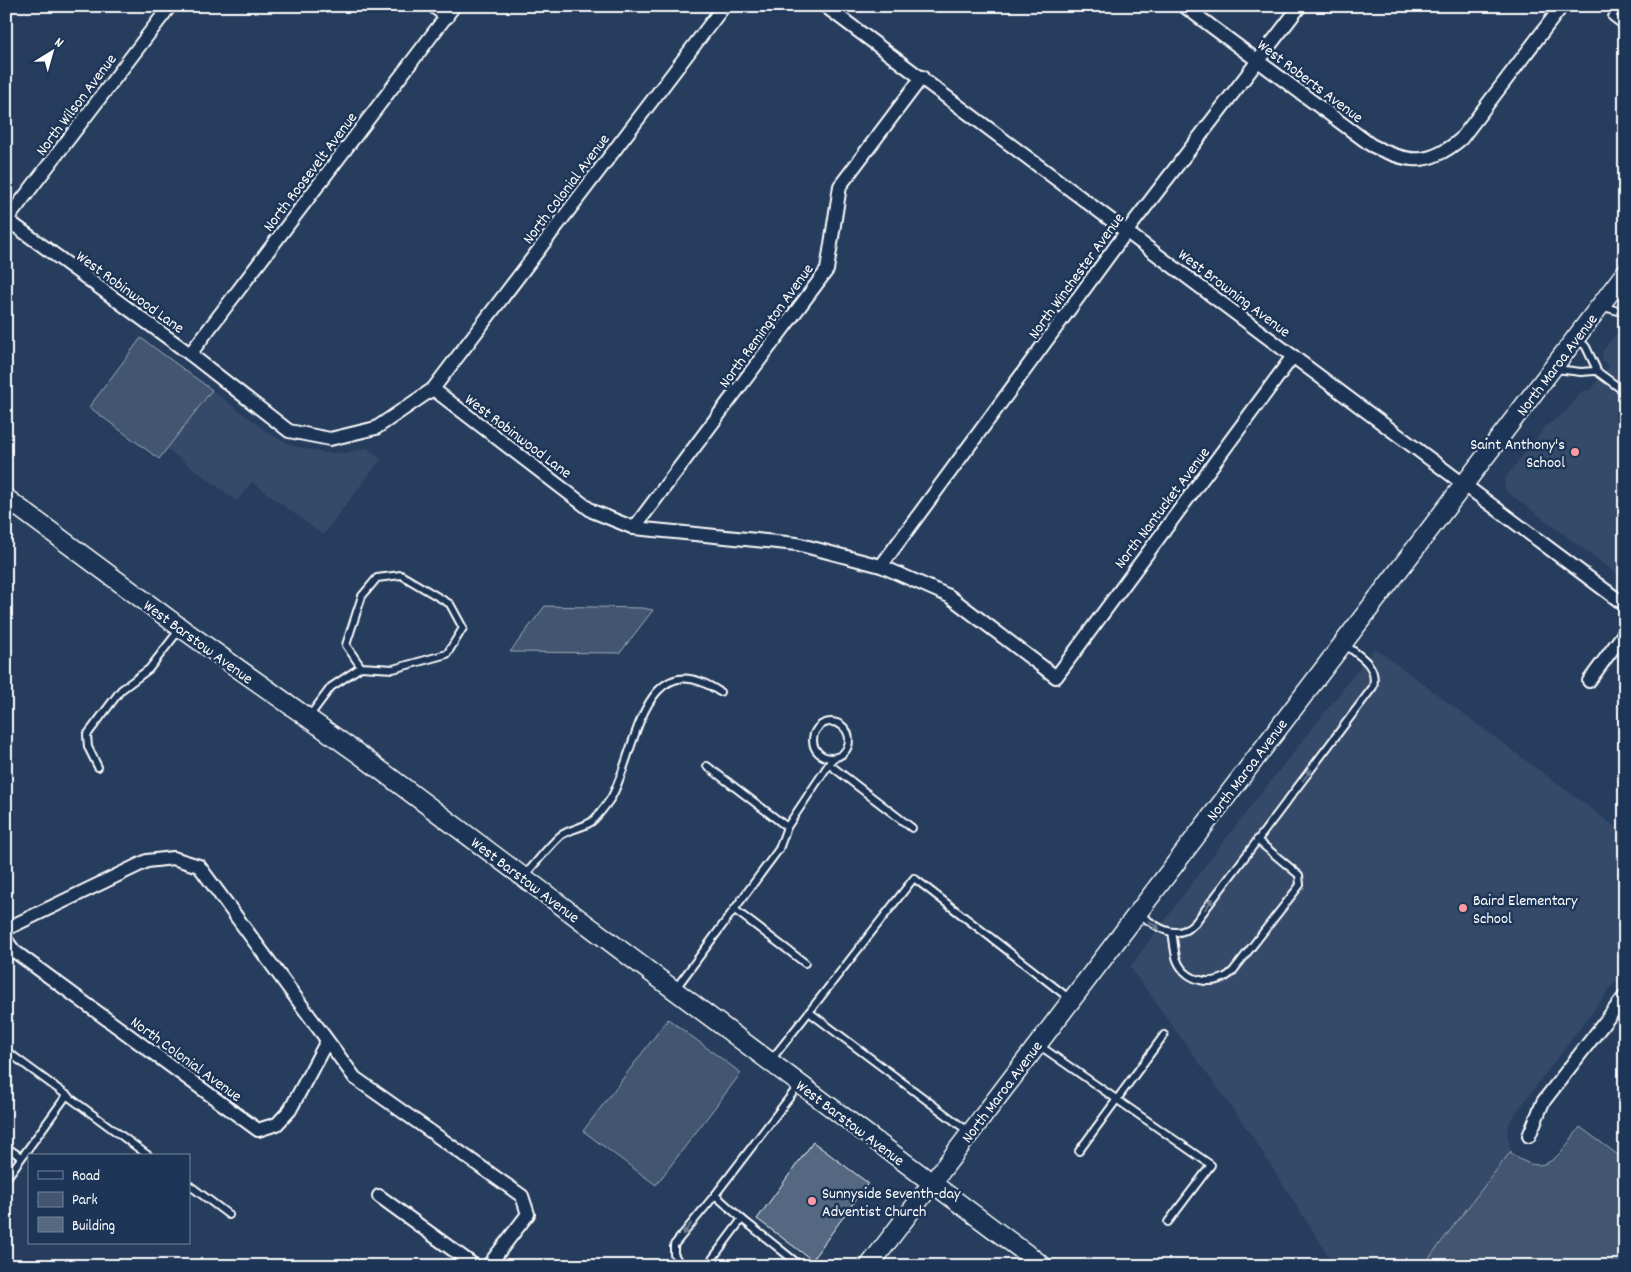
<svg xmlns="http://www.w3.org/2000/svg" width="1631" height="1272" font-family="Dekko,sans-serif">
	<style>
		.built { fill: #344a68 }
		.green { fill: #425672; stroke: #a0aab8 }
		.building { fill: #556781; stroke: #fff }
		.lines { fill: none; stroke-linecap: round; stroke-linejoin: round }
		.lane-casing { stroke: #fff; stroke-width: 10 }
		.street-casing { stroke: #fff; stroke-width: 16 }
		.secondary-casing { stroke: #fff; stroke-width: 21 }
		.lane { stroke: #1d3557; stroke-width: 6 }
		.street { stroke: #1d3557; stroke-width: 12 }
		.secondary { stroke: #1d3557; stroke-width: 18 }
		.oneway { fill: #6c7c92 }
		.poi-dot { fill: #ff9aa2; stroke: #1d3557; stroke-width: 2 }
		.labels { text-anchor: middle; stroke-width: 5; stroke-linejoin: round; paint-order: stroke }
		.street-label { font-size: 16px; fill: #fff; stroke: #1d3557 }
		.poi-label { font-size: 16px; fill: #fff; stroke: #1d3557; text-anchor: start }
	</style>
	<rect width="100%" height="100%" fill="#263d5e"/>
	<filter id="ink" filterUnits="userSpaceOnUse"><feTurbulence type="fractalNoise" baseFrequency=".02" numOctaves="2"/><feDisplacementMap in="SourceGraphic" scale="10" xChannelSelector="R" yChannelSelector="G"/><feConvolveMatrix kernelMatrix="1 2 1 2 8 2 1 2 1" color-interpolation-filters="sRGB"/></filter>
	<g filter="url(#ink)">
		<g class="built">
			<polygon points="1625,322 1625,580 1507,492 1504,486 1505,478 1545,427 1567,410 1582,391 1591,390 1609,366 1602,359 1602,352"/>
			<polygon points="212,390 270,434 293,446 324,453 345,453 367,448 381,459 323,535 252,482 237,501 167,449"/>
			<polygon points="1375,648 1625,834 1625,969 1512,1118 1507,1131 1511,1151 1423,1266 1335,1266 1250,1133 1130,967 1219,847"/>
		</g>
		<g class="green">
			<polygon points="141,338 212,390 159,459 89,407"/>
			<polygon points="545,606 642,608 653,610 620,653 510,652"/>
			<polygon points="668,1019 741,1073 656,1185 583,1131"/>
			<path d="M1580,1127l45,33v106h-202l88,-115v2c35,28 49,1 69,-26z"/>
		</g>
		<polygon class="building" points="813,1142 868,1183 812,1260 757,1219"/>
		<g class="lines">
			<g class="lane-casing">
				<g id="lane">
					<polyline points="1618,6 1612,17 1625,27"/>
					<polyline points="1601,306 1625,313"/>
					<polyline points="1556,369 1581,372 1594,371 1596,368 1586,347 1577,337"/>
					<polyline points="1595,370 1625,392"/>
					<polygon points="401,575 450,604 463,628 447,654 393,669 361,667 346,645 362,596 377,578"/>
					<polyline points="308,718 331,687 361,667"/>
					<circle cx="831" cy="740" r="18"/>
					<polyline points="830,765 912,828"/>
					<polyline points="707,766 787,827"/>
					<polyline points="98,767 88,747 87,735 121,690 149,669 180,629"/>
					<path d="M524,876c12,-13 23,-28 36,-40 9,-7 22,-8 31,-14 7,-5 15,-17 20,-24 25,-43 31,-159 109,-106"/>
					<polyline points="735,910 805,963"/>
					<path d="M1138,913c17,13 38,30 57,10l178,-236c5,-22 -13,-31 -29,-43"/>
					<path d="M1172,932c2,9 2,20 5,28 9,23 40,28 56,11l67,-86 -1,-10 -42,-35"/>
					<polyline points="676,988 779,849 787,827 833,758"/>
					<polyline points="1040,1046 1211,1165 1168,1222"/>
					<polyline points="12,1055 149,1156"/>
					<polyline points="771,1060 809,1012"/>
					<polyline points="969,1132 809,1012 914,878 1070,999"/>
					<polyline points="6,1147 21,1157"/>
					<polyline points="1079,1151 1164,1035"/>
					<polyline points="6,1179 67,1095"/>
					<polyline points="189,1185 229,1215"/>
					<polyline points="742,1219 801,1266"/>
					<polyline points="681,1266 674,1254 674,1245 715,1195 799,1085"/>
					<polyline points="707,1266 742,1219 715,1195"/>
				</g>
			</g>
			<g class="street-casing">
				<g id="street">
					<polyline points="433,6 447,17"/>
					<polyline points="825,6 1625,605"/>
					<path d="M1184,6l187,139c36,18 57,22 90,-6l101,-133"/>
					<polyline points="6,219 190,354 289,431 330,439 376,428 433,389 724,6"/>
					<polyline points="6,221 170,6"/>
					<polyline points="190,354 454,6"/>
					<polyline points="433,389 592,511 634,528 797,544 881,566 949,596 1056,677 1293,356"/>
					<polyline points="634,528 827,270 840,186 922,77"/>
					<polyline points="881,566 1127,231 1300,6"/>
					<polyline points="1589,681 1625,632"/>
					<polyline points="6,929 147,861 173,858 199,866 355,1078 522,1196 528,1214 488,1266"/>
					<polyline points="6,940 14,951 258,1130 277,1124 290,1110 327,1041"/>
					<polyline points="1529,1136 1543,1102 1625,996"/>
					<polyline points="379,1196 475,1266"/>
				</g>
			</g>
			<g class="secondary-casing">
				<g id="secondary">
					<polyline points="6,498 181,628 363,757 1043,1266"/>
					<polyline points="869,1266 1625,273"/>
				</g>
			</g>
			<use href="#lane" class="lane"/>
			<use href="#street" class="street"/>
			<use href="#secondary" class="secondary"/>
		</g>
		<defs><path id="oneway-solid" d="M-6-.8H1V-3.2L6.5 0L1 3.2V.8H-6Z" transform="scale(1.25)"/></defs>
		<g class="oneway">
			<use href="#oneway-solid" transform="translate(1307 775) rotate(-53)"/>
			<use href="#oneway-solid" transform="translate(1209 904) rotate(-53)"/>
			<use href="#oneway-solid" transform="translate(1154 925) rotate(36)"/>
			<use href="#oneway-solid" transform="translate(687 1229) rotate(128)"/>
		</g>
	</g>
	<g class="poi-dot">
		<circle cx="1575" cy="452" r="5"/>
		<circle cx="1463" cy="908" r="5"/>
		<circle cx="812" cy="1201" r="5"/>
	</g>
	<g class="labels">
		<g class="street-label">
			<text transform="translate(1311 80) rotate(37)" y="6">West Roberts Avenue</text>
			<text transform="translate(75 104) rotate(-53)" y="6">North Wilson Avenue</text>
			<text transform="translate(309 171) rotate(-53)" y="6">North Roosevelt Avenue</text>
			<text transform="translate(565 188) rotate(-53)" y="6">North Colonial Avenue</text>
			<text transform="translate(1075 275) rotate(-54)" y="6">North Winchester Avenue</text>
			<text transform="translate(131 291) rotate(36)" y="6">West Robinwood Lane</text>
			<text transform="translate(1235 292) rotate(37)" y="6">West Browning Avenue</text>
			<text transform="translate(765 325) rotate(-54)" y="6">North Remington Avenue</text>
			<text transform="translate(1556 364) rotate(-53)" y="6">North Maroa Avenue</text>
			<text transform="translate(519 435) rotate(37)" y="6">West Robinwood Lane</text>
			<text transform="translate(1161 507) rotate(-53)" y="6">North Nantucket Avenue</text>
			<text transform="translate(199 641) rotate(36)" y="6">West Barstow Avenue</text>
			<text transform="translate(1246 769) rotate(-53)" y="6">North Maroa Avenue</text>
			<text transform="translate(526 879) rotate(37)" y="6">West Barstow Avenue</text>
			<text transform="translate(187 1058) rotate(36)" y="6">North Colonial Avenue</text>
			<text transform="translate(1001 1091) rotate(-53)" y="6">North Maroa Avenue</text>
			<text transform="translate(851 1122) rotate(37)" y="6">West Barstow Avenue</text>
		</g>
		<g class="poi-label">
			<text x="1565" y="449" text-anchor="end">Saint Anthony's<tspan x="1565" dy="18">School</tspan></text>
			<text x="1473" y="905">Baird Elementary<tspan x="1473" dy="18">School</tspan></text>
			<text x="822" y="1198">Sunnyside Seventh-day<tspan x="822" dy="18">Adventist Church</tspan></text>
		</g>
	</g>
	<rect width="1631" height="1272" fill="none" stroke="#1d3557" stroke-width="25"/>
	<rect x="12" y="12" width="1606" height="1247" fill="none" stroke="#fff" stroke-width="2" filter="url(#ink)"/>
	<rect x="28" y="1154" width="162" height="90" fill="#1d3557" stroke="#77869a"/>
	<rect x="38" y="1171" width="25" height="8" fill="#1d3557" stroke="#77869a"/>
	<text x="72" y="1180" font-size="15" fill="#ffffff">Road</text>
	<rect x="38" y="1192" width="25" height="15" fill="#425672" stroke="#77869a"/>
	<text x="72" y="1204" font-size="15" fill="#ffffff">Park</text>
	<rect x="38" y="1217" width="25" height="15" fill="#556781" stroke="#77869a"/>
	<text x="72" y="1230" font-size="15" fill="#ffffff">Building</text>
	<g transform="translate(52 52) rotate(37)" stroke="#1d3557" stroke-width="4" paint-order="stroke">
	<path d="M0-4L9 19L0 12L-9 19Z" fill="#ffffff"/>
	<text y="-8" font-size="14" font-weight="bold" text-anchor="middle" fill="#ffffff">N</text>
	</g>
</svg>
